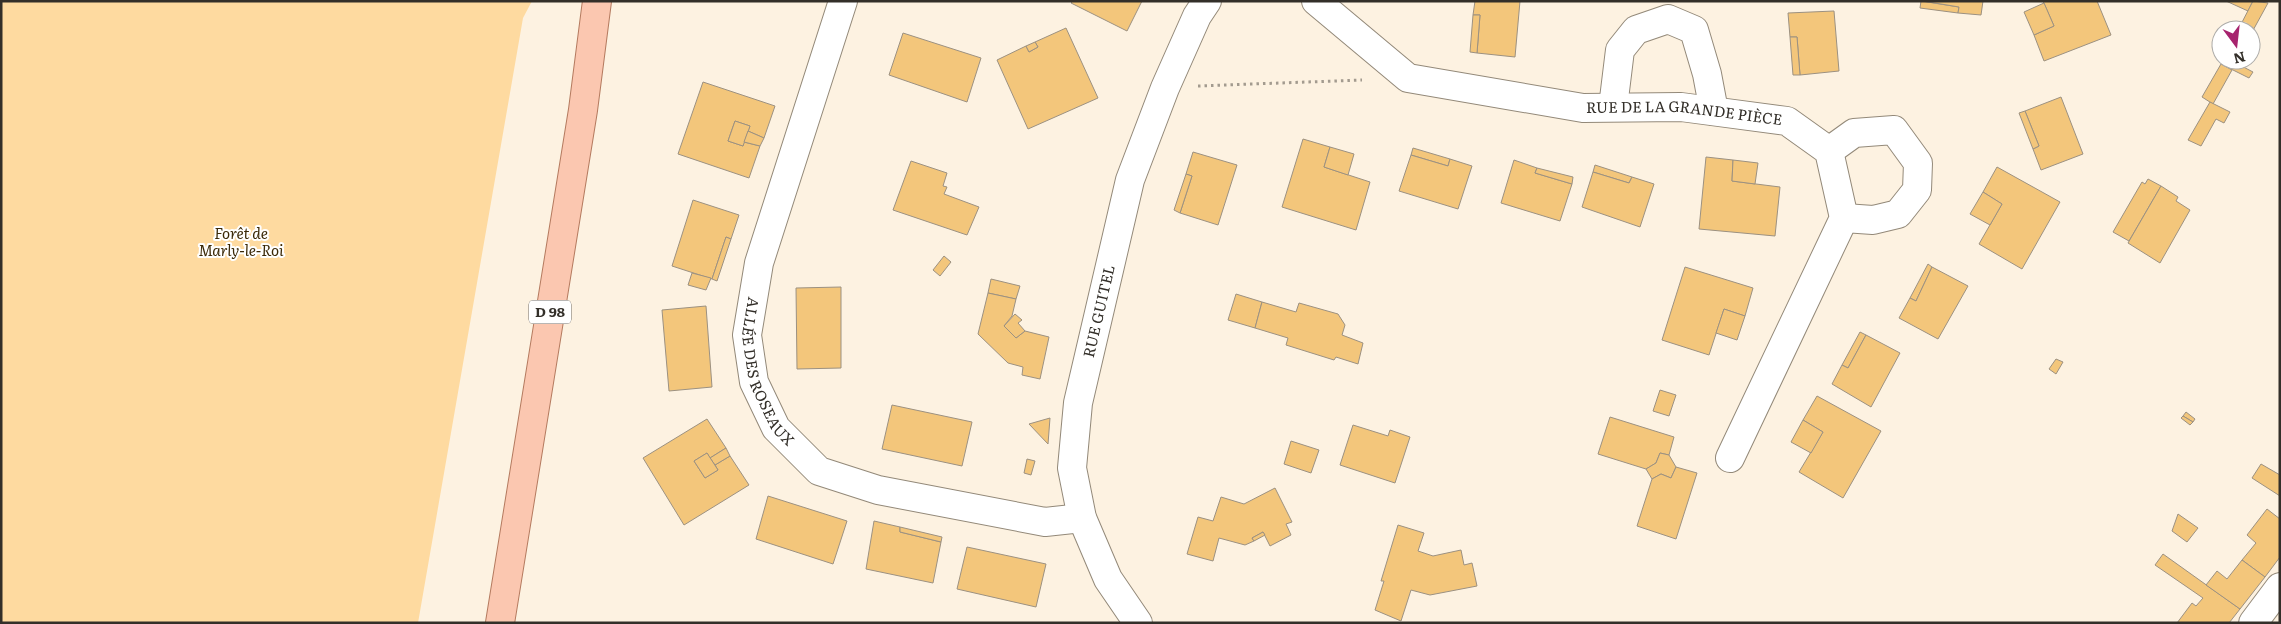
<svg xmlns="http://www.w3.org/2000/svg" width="2281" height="624" font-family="Literata,serif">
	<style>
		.green { fill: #fedaa0 }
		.building { fill: #f3c67b; stroke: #9c9181 }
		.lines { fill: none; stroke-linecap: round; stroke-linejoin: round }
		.minor-casing { stroke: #938979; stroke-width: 30 }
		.tertiary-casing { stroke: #938979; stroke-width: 30 }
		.primary-casing { stroke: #b47a5f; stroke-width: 30 }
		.path { stroke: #a39b8f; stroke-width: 3; stroke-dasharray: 2.5 4; stroke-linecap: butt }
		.minor { stroke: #fff; stroke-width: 28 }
		.tertiary { stroke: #fff; stroke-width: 28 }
		.primary { stroke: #fbc7b0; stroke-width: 28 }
		.labels { text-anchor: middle; stroke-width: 4; stroke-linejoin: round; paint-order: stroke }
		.shield { fill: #fff; stroke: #706d69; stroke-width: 1 }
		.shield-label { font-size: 14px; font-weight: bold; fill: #332f29 }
		.street-label { font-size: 15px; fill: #332f29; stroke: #fff }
		.park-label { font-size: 15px; font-style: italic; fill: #3a2806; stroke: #fff }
	</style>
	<rect width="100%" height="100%" fill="#fdf2e1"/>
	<polygon class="green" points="1,1 532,1 523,18 418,623 1,623"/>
	<g class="building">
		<polygon points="1073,1 1142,1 1127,31 1071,3"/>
		<polygon points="1475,1 1520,1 1515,57 1477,53 1480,15 1473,15"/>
		<polygon points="1921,1 1959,7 1958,13 1920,8"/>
		<polygon points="1923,1 1983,1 1981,15 1958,13 1959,7"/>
		<polygon points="2043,1 2097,1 2111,35 2044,61 2034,35 2054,26"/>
		<polygon points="2226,1 2253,1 2248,11"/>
		<polygon points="2253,1 2268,3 2251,34 2251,30 2238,30"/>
		<polygon points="2044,3 2054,26 2034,35 2024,12"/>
		<polygon points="1834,11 1839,71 1800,75 1797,37 1790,37 1788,13"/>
		<polygon points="1473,15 1480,15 1477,53 1470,52"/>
		<polygon points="1066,28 1098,98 1028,129 997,60 1026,46 1029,52 1038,47 1035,42"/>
		<polygon points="903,33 981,58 967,102 889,75"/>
		<polygon points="1790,37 1797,37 1800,75 1793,75"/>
		<polygon points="1035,42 1038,47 1029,52 1026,46"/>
		<polygon points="2223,60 2230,60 2253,72 2249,78 2221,64"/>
		<polygon points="2221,64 2232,70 2213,104 2202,97"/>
		<polygon points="703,82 775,106 764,138 748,131 750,126 735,121 728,141 743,146 744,142 760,146 749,178 678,154"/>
		<polygon points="2061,97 2083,154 2041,170 2033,149 2039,146 2025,111"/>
		<polygon points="2210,102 2230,112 2224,123 2216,119 2201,146 2188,140"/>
		<polygon points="2025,111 2039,146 2033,149 2019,113"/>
		<polygon points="735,121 750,126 743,146 728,141"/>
		<polygon points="748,131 764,138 760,146 744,142"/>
		<polygon points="1303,139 1330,147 1324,167 1370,182 1356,230 1282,207"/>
		<polygon points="1330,147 1354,154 1348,175 1324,167"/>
		<polygon points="1413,148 1450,159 1448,166 1411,155"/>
		<polygon points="1193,152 1237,165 1218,225 1180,213 1192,176 1186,174"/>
		<polygon points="1411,155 1448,166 1450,159 1472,166 1458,209 1399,191"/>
		<polygon points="1706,157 1733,160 1732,181 1780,187 1775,236 1699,229"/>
		<polygon points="1514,160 1537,168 1535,173 1572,184 1560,221 1501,203"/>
		<polygon points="1733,160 1758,163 1755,184 1732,181"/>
		<polygon points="911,161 947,173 943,186 947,187 944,194 979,207 967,235 893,210"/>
		<polygon points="1595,165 1632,177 1629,183 1593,172"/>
		<polygon points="1997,167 2060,202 2022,269 1979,244 2002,204 1983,192"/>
		<polygon points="1537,168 1573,177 1572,184 1535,173"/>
		<polygon points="1593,172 1629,183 1632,177 1654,184 1640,227 1582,207"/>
		<polygon points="1186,174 1192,176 1180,213 1174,210"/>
		<polygon points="2148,179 2161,186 2129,241 2113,232 2142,182 2145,184"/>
		<polygon points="2161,186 2178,197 2176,201 2190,210 2160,263 2128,243"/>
		<polygon points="1983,192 2002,204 1990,225 1970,214"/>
		<polygon points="693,200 739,215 731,239 726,237 712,279 672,266"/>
		<polygon points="726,237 731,239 717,281 712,279"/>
		<polygon points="944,256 951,262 940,276 933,270"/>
		<polygon points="1928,264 1932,267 1916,301 1910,298"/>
		<polygon points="1685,267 1753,288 1745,316 1724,309 1709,355 1662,340"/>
		<polygon points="1932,267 1968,286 1938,339 1899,318 1910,298 1916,301"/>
		<polygon points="692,273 711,278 706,290 688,285"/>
		<polygon points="991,279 1020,286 1016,299 988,293"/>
		<polygon points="841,287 841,368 797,369 796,288"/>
		<polygon points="988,293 1016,299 1012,316 1004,326 1016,338 1025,331 1049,337 1040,379 1022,375 1023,367 1008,363 978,334"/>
		<polygon points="1236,294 1262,302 1255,328 1228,320"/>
		<polygon points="1262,302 1296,312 1299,303 1338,314 1345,325 1342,335 1363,343 1358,364 1336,357 1334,360 1286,345 1288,338 1255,328"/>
		<polygon points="706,306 712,387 669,391 662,310"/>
		<polygon points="1724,309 1745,316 1737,340 1716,333"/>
		<polygon points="1015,314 1022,320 1018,323 1025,331 1016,338 1004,326"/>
		<polygon points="1860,332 1866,335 1848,368 1842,365"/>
		<polygon points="1866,335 1900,353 1871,407 1832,384 1842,365 1848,368"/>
		<polygon points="2056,359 2063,362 2056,374 2049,369"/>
		<polygon points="1660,390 1676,395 1669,416 1653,411"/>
		<polygon points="1817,396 1881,431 1843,498 1799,472 1823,432 1803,420"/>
		<polygon points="892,405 972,422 962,466 882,449"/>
		<polygon points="2186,412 2195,419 2193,422 2183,416"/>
		<polygon points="2183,416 2193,422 2190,425 2181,418"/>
		<polygon points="1610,417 1674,437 1669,455 1660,453 1656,463 1646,469 1598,454"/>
		<polygon points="1050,418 1048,444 1029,424"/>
		<polygon points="707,419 726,448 710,458 707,453 694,461 705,478 718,470 715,465 730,456 749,485 684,525 643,458"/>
		<polygon points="1803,420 1823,432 1811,453 1791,442"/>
		<polygon points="1353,425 1388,436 1390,430 1410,437 1395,483 1340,465"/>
		<polygon points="1291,441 1319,450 1311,473 1284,464"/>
		<polygon points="726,448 730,456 715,465 710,458"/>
		<polygon points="707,453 718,470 705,478 694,461"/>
		<polygon points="1660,453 1669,455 1676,467 1671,478 1661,474 1652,479 1646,469 1656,463"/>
		<polygon points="1027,459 1035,461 1031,475 1024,473"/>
		<polygon points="2261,464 2280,475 2280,496 2252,478"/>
		<polygon points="1676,467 1697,473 1676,539 1637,526 1652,479 1661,474 1671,478"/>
		<polygon points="1275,488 1292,522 1286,524 1291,535 1270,546 1263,532 1252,538 1254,541 1245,545 1219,538 1213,561 1187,554 1198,517 1213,521 1221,497 1244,504"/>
		<polygon points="768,496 847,521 833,564 756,539"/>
		<polygon points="2267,509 2280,519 2280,557 2265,577 2242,560 2256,543 2247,535"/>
		<polygon points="2178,514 2198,528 2187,542 2172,531"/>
		<polygon points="874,521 900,527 900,532 941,542 933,583 866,569"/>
		<polygon points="1398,525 1424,533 1418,551 1433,556 1461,550 1464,565 1472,563 1477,586 1430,595 1411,590 1401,621 1375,610 1384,581 1381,581"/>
		<polygon points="900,527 942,537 941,542 900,532"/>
		<polygon points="1263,532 1265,535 1254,541 1252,538"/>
		<polygon points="967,547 1046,564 1036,607 957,589"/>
		<polygon points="2163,554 2240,609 2229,623 2177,623 2192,603 2196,606 2203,598 2155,565"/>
		<polygon points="2242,560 2265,577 2240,609 2206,585 2217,571 2227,579"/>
	</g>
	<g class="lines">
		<g class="minor-casing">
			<g id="minor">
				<path id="s1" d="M843,1l-84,262 -12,72 7,47 22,46 43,43 59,19 167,32 37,-4"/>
				<path id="s2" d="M1316,1l92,77 175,30 98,-1 106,14 42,30 15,67 -114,240"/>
				<polyline points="1613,107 1620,50 1636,30 1668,19 1694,30 1707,74 1714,111"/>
				<polyline points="1829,151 1854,133 1894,130 1918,163 1917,190 1898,214 1873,220 1844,218"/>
				<path id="s3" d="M1138,623l-30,-44 -26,-61 -10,-50 6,-65 52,-223 35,-92 32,-72 10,-15"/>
			</g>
		</g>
		<g class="tertiary-casing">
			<polyline id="tertiary" points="2253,623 2280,587"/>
		</g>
		<g class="primary-casing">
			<polyline id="primary" points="500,623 583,110 597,1"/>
		</g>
		<polyline class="path" points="1198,86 1362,80"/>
		<use href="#minor" class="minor"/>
		<use href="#tertiary" class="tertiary"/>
		<use href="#primary" class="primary"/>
	</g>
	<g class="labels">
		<rect class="shield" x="529" y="300.5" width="42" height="23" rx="4"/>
		<g class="shield-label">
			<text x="550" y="317">D 98</text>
		</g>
		<g class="street-label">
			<text dy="5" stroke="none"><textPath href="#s2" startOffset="399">RUE DE LA GRANDE PIÈCE</textPath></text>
			<text dy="5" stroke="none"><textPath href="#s3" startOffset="330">RUE GUITEL</textPath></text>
			<text dy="5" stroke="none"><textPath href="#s1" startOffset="389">ALLÉE DES ROSEAUX</textPath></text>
		</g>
		<g class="park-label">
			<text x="241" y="239">Forêt de<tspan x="241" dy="17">Marly-le-Roi</tspan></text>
		</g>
	</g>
	<rect width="2281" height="624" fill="none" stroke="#332f29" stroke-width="5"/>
	<g transform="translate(2236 45) rotate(165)"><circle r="24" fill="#ffffff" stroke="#adaca9"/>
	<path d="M0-4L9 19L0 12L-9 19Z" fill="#a7236e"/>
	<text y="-8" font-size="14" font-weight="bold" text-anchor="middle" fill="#332f29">N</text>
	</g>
</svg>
